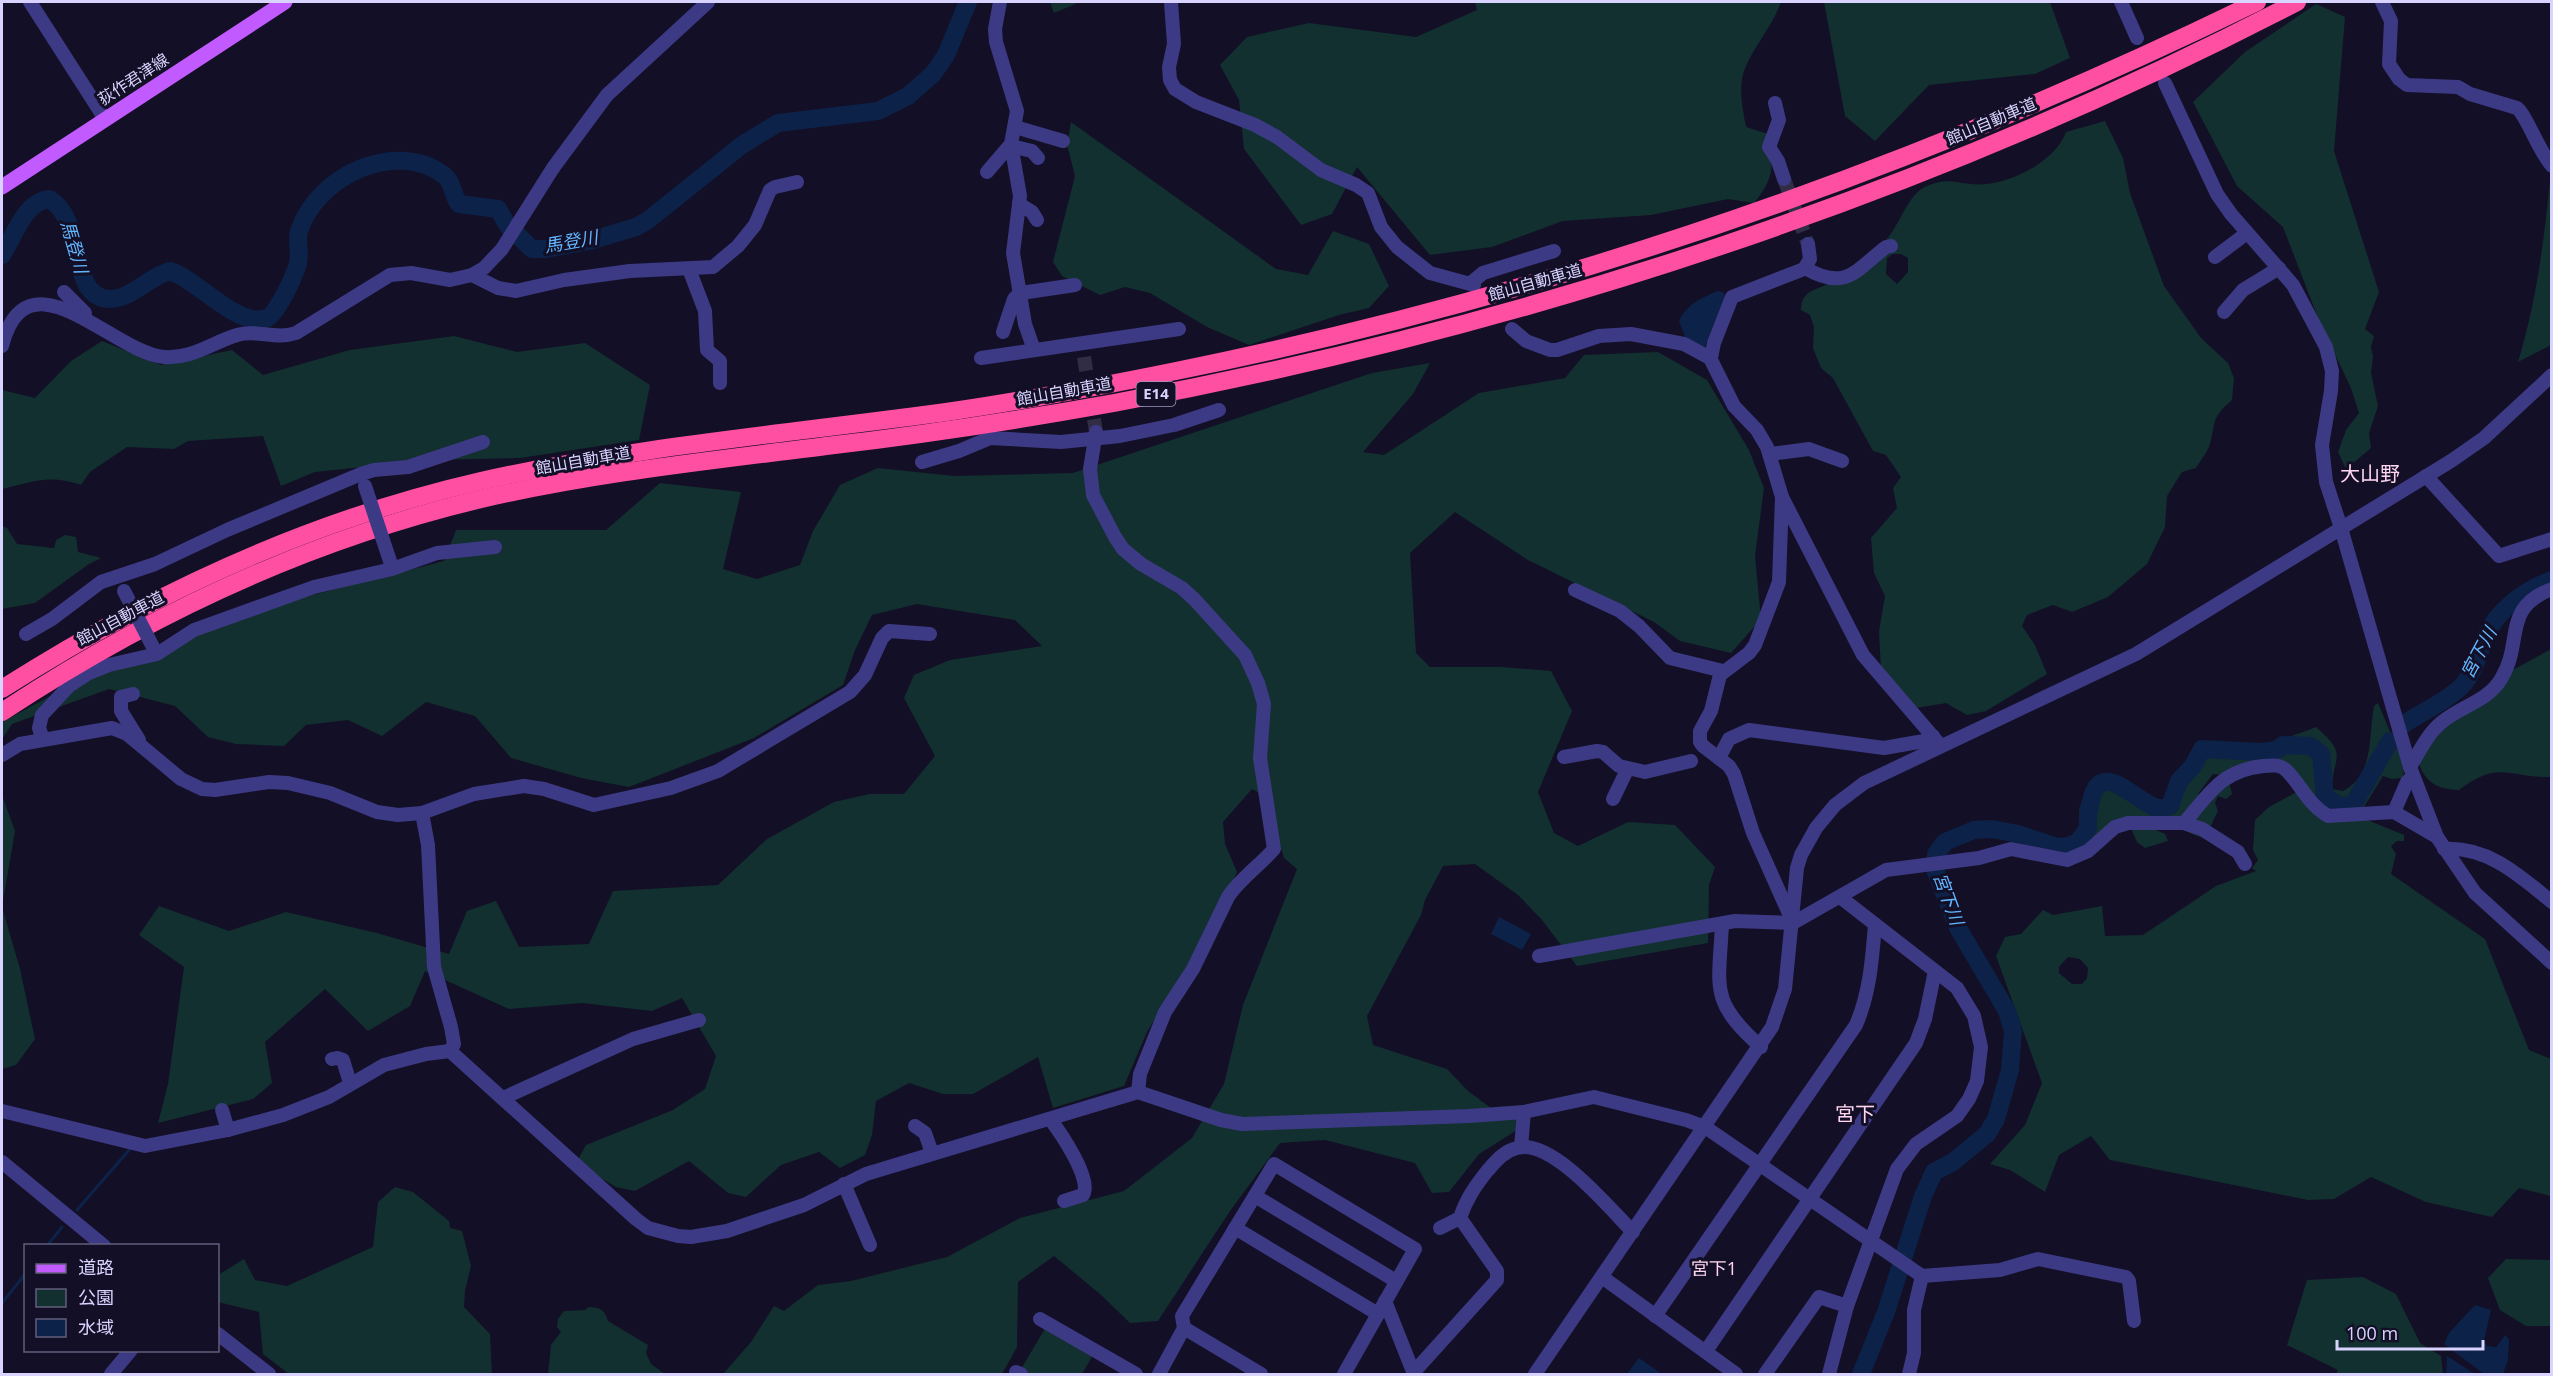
<svg xmlns="http://www.w3.org/2000/svg" width="2553" height="1376" font-family="'Open Sans','Noto Sans JP',sans-serif">
	<style>
		.green { fill: #12302f; fill-rule: evenodd }
		.water { fill: #0c2248 }
		.lines { fill: none; stroke-linecap: round; stroke-linejoin: round }
		.stream { stroke: #0c2248; stroke-width: 3 }
		.river { stroke: #0c2248; stroke-width: 18 }
		.minor-tunnel { stroke: #312d47; stroke-width: 14; stroke-dasharray: 14 7; stroke-linecap: butt }
		.minor { stroke: #3d3a85; stroke-width: 14 }
		.major { stroke: #c25bff; stroke-width: 15 }
		.highway { stroke: #ff4fa3; stroke-width: 18 }
		.minor-bridge { stroke: #3d3a85; stroke-width: 14 }
		.labels { text-anchor: middle; stroke-width: 6; stroke-linejoin: round; paint-order: stroke }
		.shield { fill: #130f26; stroke: #9e99be; stroke-width: 1.5 }
		.shield-label { font-size: 15px; font-weight: bold; fill: #d9d4ff }
		.street-label { font-size: 16px; fill: #d9d4ff; stroke: #130f26 }
		.water-label { font-size: 18px; font-style: italic; fill: #62b6ff; stroke: #130f26 }
		.neighbourhood-label { font-size: 18px; fill: #ffd6f0; stroke: #130f26 }
		.quarter-label { font-size: 20px; fill: #ffd6f0; stroke: #130f26 }
	</style>
	<rect width="100%" height="100%" fill="#130f26"/>
	<g class="green">
		<polygon points="1050,2 1080,2 1054,13"/>
		<path d="M1475,2h306c-9,25 -28,45 -37,69 -6,18 -1,39 2,56l22,7c6,30 7,44 -14,69l-26,-4 -77,16 -88,6 -71,26 -62,8 -73,-88 -25,47 -31,11 -57,-76 -5,-49 -19,-35 27,-28 62,-14 107,14 61,-27z"/>
		<polygon points="1824,2 2050,2 2070,58 2035,74 1929,85 1875,141 1845,116"/>
		<polygon points="2316,4 2345,17 2334,151 2379,292 2365,329 2374,336 2371,347 2373,357 2371,373 2378,406 2369,433 2371,448 2346,469 2338,452 2346,430 2359,413 2351,388 2320,323 2283,227 2237,186 2193,102 2245,52"/>
		<path d="M2105,121l18,37 7,35 34,93 37,52 27,25 6,15 -2,22c-23,20 -15,22 -23,47 -3,7 -9,14 -13,21l-14,4 -15,24 -2,31 -18,37 -39,33 -36,15 -19,-7 -26,10 -5,11 13,19 12,29 -61,37 -19,4 -21,-12 -30,5 -35,-38 -2,-39 6,-35 -11,-23 -3,-35 26,-30 -4,-20 8,-11 -15,-22 -13,-4 -40,-73 -12,-10 -8,-20 1,-21 -4,-12 -9,-5c0,-6 1,-11 6,-16 5,-5 14,-6 21,-10 13,-7 26,-16 37,-26 7,-6 15,-12 21,-18 14,-15 22,-47 41,-54 20,-8 25,-4 44,-2 33,4 84,-21 95,-52zM1893,254h8l7,4v14l-11,12 -11,-10 1,-16z"/>
		<polygon points="1071,122 1276,269 1308,275 1333,231 1369,244 1389,286 1369,308 1339,315 1249,345 1207,327 1150,293 1125,287 1100,295 1062,276 1053,262 1075,176 1067,145"/>
		<path d="M2551,169v176l-33,17c19,-62 27,-128 33,-193z"/>
		<path d="M454,336l63,16 68,-9 65,42 -11,55 -119,18 -91,2 -114,12 -34,14 -18,-50 -75,5 -14,8 -47,-2 -37,25 -9,13c-33,-11 -47,-3 -79,4v-99l33,8 36,-37 31,-20 59,24 71,-15 31,25 87,-25z"/>
		<polygon points="1658,352 1707,380 1749,450 1764,488 1755,556 1761,619 1731,653 1680,641 1654,622 1528,560 1455,512 1410,553 1416,653 1430,667 1502,667 1551,671 1572,711 1538,792 1554,833 1578,846 1628,822 1675,825 1715,867 1709,885 1708,943 1577,966 1542,920 1518,895 1475,864 1443,866 1425,900 1421,915 1367,1016 1373,1045 1447,1069 1468,1091 1495,1111 1519,1119 1517,1130 1479,1154 1449,1192 1432,1193 1415,1163 1325,1140 1280,1143 1230,1211 1158,1321 1130,1323 1100,1294 1054,1256 1018,1282 1017,1347 1002,1374 723,1374 751,1342 774,1306 784,1311 818,1285 851,1281 947,1257 1020,1218 1124,1191 1192,1138 1224,1084 1243,1005 1297,869 1284,858 1265,796 1252,789 1223,822 1225,844 1237,872 1219,913 1147,1032 1124,1086 1053,1108 1038,1057 973,1094 943,1094 909,1083 876,1101 872,1135 865,1155 840,1168 819,1152 781,1165 746,1197 728,1193 689,1161 635,1191 616,1187 576,1163 586,1145 673,1110 705,1089 716,1056 682,998 652,1011 582,1003 509,1009 425,971 410,1006 368,1031 325,989 265,1042 272,1083 253,1099 158,1123 168,1084 184,967 139,935 159,906 229,931 286,912 377,933 449,954 467,911 496,901 519,947 589,944 613,891 718,885 767,839 834,802 869,794 904,794 935,756 904,698 914,675 950,660 1042,646 1015,620 917,604 872,615 855,650 843,685 754,738 629,787 581,778 511,758 475,716 426,702 382,736 348,720 306,725 284,746 236,744 208,737 175,706 109,689 12,724 2,739 2,722 69,686 232,616 444,561 456,530 606,530 660,483 741,492 723,569 757,579 800,565 813,531 840,485 878,468 954,476 1073,473 1372,373 1430,363 1413,394 1363,452 1384,455 1479,393 1565,378 1584,355"/>
		<polygon points="2,526 7,528 17,544 54,548 56,540 65,535 76,537 78,552 101,558 89,564 35,603 2,609"/>
		<path d="M2551,649v128c-41,1 -52,-18 -92,13 -22,-1 -34,-7 -41,-29l17,-28 76,-62z"/>
		<path d="M2378,703l26,62 -1,13 -11,1 -9,-3 -21,34 3,9 39,16v6h-7l-6,5 5,8 -5,20 94,65 44,111 22,9v137l-32,-8 -27,29 -66,-15 -55,-25 -37,22 -26,1 -198,-40 -19,-24 -32,19 -14,37 -35,-22 -20,-6 35,-39 17,-42 -46,-127 9,-19 16,-3 22,-24 10,5 49,-9 3,30 38,-1 73,-49 40,-15 -4,-3 6,-8 -5,-10 2,-30 14,-13 35,-19 -15,-21 -61,11 4,16 -6,5 -8,-3 -3,7 3,8 -13,27c-23,-4 -41,-26 -67,-21l4,7 23,10 3,7 -23,7 -8,-6 -7,-16 -38,12 -9,-4 -4,-25 11,-22 10,-6 21,1 38,20 6,-4c8,-15 17,-36 32,-46 22,-14 50,-6 74,-10 16,-4 30,-9 45,-15 33,29 17,27 16,62l11,2c32,-17 25,-54 31,-85zM2213,774l12,1 -22,23 -5,-4zM2068,957l12,2 8,9 -1,10 -5,6h-10l-13,-11v-6z"/>
		<polygon points="2,795 15,831 2,907 20,969 35,1039 16,1065 2,1069"/>
		<polygon points="395,1187 413,1192 449,1221 450,1228 462,1231 471,1266 465,1291 464,1307 490,1334 492,1374 289,1374 263,1354 259,1312 218,1302 218,1275 244,1259 255,1280 287,1286 373,1247 378,1202"/>
		<polygon points="2506,1259 2551,1260 2551,1326 2526,1326 2500,1310 2488,1278"/>
		<polygon points="2363,1277 2396,1294 2420,1343 2441,1356 2443,1374 2336,1374 2338,1370 2287,1345 2307,1280"/>
		<path d="M589,1307c11,0 16,3 19,14l40,24 -2,8 5,11 14,10h-117l3,-29 10,-13 -4,-5 1,-8 6,-8 21,-1z"/>
		<polygon points="1046,1327 1093,1355 1082,1374 1031,1374 1021,1369"/>
	</g>
	<g class="water">
		<path d="M1718,291l6,2 1,4 -20,50 -19,-8 -7,-18c8,-17 22,-23 39,-30z"/>
		<polygon points="1499,917 1531,934 1522,950 1491,934"/>
		<polygon points="2475,1305 2491,1310 2484,1341 2487,1346 2496,1347 2505,1335 2509,1339 2508,1360 2503,1374 2484,1374 2444,1344 2449,1333"/>
		<polygon points="2447,1356 2475,1374 2446,1374"/>
		<polygon points="1639,1358 1662,1374 1627,1374"/>
	</g>
	<g class="lines">
		<g class="stream">
			<polyline points="77,1210 130,1149"/>
			<polyline points="47,1246 62,1227"/>
			<polyline points="2,1303 26,1273"/>
		</g>
		<g class="river">
			<path d="M2,255c12,-18 22,-53 47,-56 37,20 18,98 60,100 21,1 39,-22 61,-28 27,8 68,58 97,47 10,-4 28,-43 31,-55 3,-10 -2,-21 1,-32 18,-55 97,-93 146,-55 9,8 7,19 14,28l39,5 10,17 24,23h14l43,-8 47,-14 11,-6 95,-76 36,-22 100,-12 30,-15 25,-22 13,-19 22,-53"/>
			<path d="M2404,724c18,-12 43,-23 58,-38 12,-13 17,-34 24,-50 11,-26 40,-47 66,-56"/>
			<path d="M1861,1374l25,-62 37,-116 11,-24 19,-10 34,-28 9,-15 14,-49 3,-39 -6,-20 -49,-83 -22,-56v-18l9,-12 29,-12 18,-1 26,5 39,13 12,-1 9,-4 10,-14c-1,-10 0,-17 3,-27 9,-41 40,-5 61,5 5,3 12,2 18,0l9,-25 14,-15 9,-17 60,3 15,-2 6,-5 27,1 11,8 4,43 14,9 14,-1 37,-64"/>
		</g>
		<g class="minor-tunnel">
			<polyline points="1784,179 1808,244"/>
			<polyline points="1084,357 1096,432"/>
		</g>
		<g class="minor">
			<polyline points="30,2 105,119"/>
			<polyline points="1171,2 1174,44 1169,67 1170,80 1175,89 1196,102 1255,125 1277,137 1321,170 1356,185 1368,193 1381,227 1397,247 1430,273 1474,285"/>
			<polyline points="2121,2 2137,38"/>
			<path d="M2382,2l9,19 -2,43 10,15 8,6 51,2 12,7 47,14c10,8 21,42 35,58"/>
			<polyline points="2165,83 2217,194 2231,214 2293,285 2326,347 2332,371 2331,391 2322,445 2326,482 2341,528 2410,767 2437,837 2475,893 2552,963"/>
			<polyline points="1775,103 1779,120 1769,147 1778,161 1784,179"/>
			<polyline points="1015,127 1063,141"/>
			<polyline points="1011,144 1020,196 1013,253 1025,324 1034,350"/>
			<polyline points="1011,146 1032,151 1038,158"/>
			<polyline points="987,172 1011,144 1017,111 996,42 995,29 1000,2"/>
			<polyline points="1019,204 1032,212 1037,220"/>
			<polyline points="2215,257 2247,233"/>
			<path d="M1805,268c41,24 51,2 81,-21l5,-1"/>
			<polyline points="689,269 705,311 707,350 720,361 720,383"/>
			<polyline points="472,275 498,288 516,291 564,280 630,271 713,267 738,246 755,225 770,190 775,187 797,182"/>
			<polyline points="1471,283 1483,273 1554,251"/>
			<polyline points="64,292 85,313"/>
			<polyline points="1021,293 1075,285"/>
			<polyline points="2224,312 2243,290 2279,268"/>
			<polyline points="1512,329 1526,341 1550,350 1557,350 1599,336 1631,334 1684,344 1710,358 1734,406 1757,430 1767,447 1782,497 1863,655 1941,746"/>
			<polyline points="1003,332 1014,299 1021,292"/>
			<path d="M2,346c25,-98 111,7 162,11 28,2 47,-14 73,-22 19,-6 39,5 59,-2l94,-58 21,-2 39,7 22,-5 12,-7 18,-19 51,-81 54,-73 101,-93"/>
			<polyline points="981,358 1179,329"/>
			<polyline points="1711,358 1714,343 1732,297 1804,269 1810,259 1808,244"/>
			<path d="M1096,432l-6,37 3,26 22,42 8,12 18,15 41,24 13,12 50,55 13,28 6,21 -4,54 14,91c-14,16 -36,32 -46,48l-35,72 -28,43 -25,62 -2,18"/>
			<polyline points="1770,454 1809,449 1842,461"/>
			<polyline points="922,462 959,451 990,438 1061,442 1120,436 1174,425 1219,410"/>
			<polyline points="2426,476 2499,556 2552,539"/>
			<polyline points="1782,497 1779,582 1755,645 1749,653 1720,675 1711,711 1700,731 1700,742 1703,746 1729,766 1734,774 1753,833 1791,918"/>
			<polyline points="1575,590 1620,611 1639,626 1670,658 1723,671"/>
			<polyline points="26,634 52,619 101,582 155,564 227,530 361,474 374,470 408,467 483,442"/>
			<polyline points="133,694 121,697 121,711 139,740"/>
			<polyline points="43,739 39,728 42,715 69,686 89,673 109,665 157,654 194,630 314,587 392,569 437,553 495,547"/>
			<polyline points="2,755 20,744 112,728 127,734 181,779 202,789 215,790 269,782 288,783 330,793 377,812 398,815 422,813 474,794 524,786 544,789 594,805 671,788 718,771 850,692 865,675 882,638 889,631 930,634"/>
			<polyline points="1564,757 1597,751 1603,752 1619,766 1645,772 1691,761"/>
			<polyline points="1719,758 1729,739 1749,730 1884,748 1924,741 1933,736"/>
			<path d="M2410,767c9,-15 18,-34 32,-45 19,-16 46,-21 59,-43 23,-37 0,-71 51,-90"/>
			<polyline points="1613,799 1627,770"/>
			<polyline points="2394,812 2407,782 2413,776"/>
			<polyline points="422,813 428,845 434,967 451,1027 454,1044 450,1051"/>
			<path d="M2184,823c25,-29 38,-53 79,-57 10,-1 18,-2 25,6 14,15 21,33 40,44l66,-4 43,25"/>
			<path d="M2444,849c44,-3 76,27 108,53"/>
			<path d="M1722,924c-3,64 -13,77 39,123"/>
			<polyline points="1539,956 1735,921 1793,923 1886,870 1979,858 2011,849 2067,860 2088,851 2115,827 2128,823 2184,823 2202,829 2238,852 2245,864"/>
			<polyline points="332,1059 337,1058 343,1060 350,1083"/>
			<polyline points="503,1098 633,1039 699,1020"/>
			<polyline points="222,1110 228,1130"/>
			<polyline points="2,1111 145,1146 228,1130 283,1115 329,1097 384,1065 426,1054 450,1051 636,1219 648,1228 678,1236 691,1237 727,1231 804,1205 866,1174 1138,1092 1221,1120 1242,1124 1469,1116 1524,1112 1594,1097 1686,1120 1705,1127 1922,1276 2000,1270 2038,1259 2126,1277 2129,1281 2134,1321"/>
			<path d="M1050,1119c10,13 43,61 33,76l-19,6"/>
			<polyline points="915,1126 925,1133 932,1153"/>
			<polyline points="1521,1147 1524,1112"/>
			<polyline points="2,1162 104,1246"/>
			<polyline points="844,1184 870,1245"/>
			<polyline points="1255,1196 1396,1281"/>
			<polyline points="1235,1228 1378,1314"/>
			<polyline points="1440,1228 1460,1218"/>
			<polyline points="1602,1277 1736,1374"/>
			<polyline points="1385,1301 1414,1374"/>
			<path d="M1655,1316l201,-291c14,-33 16,-65 19,-100"/>
			<polyline points="1040,1319 1136,1374"/>
			<polyline points="1184,1328 1261,1374"/>
			<polyline points="218,1334 269,1374"/>
			<polyline points="1706,1351 1916,1043 1925,1019 1935,971"/>
			<polyline points="1016,1372 1021,1374"/>
			<path d="M1413,1373l84,-93v-9l-37,-53c6,-19 16,-33 28,-48 8,-9 16,-19 29,-22 35,-10 93,61 116,84"/>
			<polyline points="111,1374 131,1350"/>
			<polyline points="1159,1374 1184,1328 1182,1316 1274,1164 1415,1249 1344,1374"/>
			<polyline points="1535,1374 1772,1027 1785,989 1797,868 1801,855 1816,828 1835,805 1864,783 2136,654 2451,461 2484,438 2552,375"/>
			<polyline points="1765,1374 1819,1297 1847,1306"/>
			<polyline points="1829,1374 1847,1306 1897,1169 1916,1144 1957,1116 1969,1099 1977,1081 1981,1047 1974,1016 1957,988 1840,897"/>
			<polyline points="1909,1374 1914,1353 1914,1310 1922,1276"/>
		</g>
		<polyline class="major" points="2,187 285,2"/>
		<g class="highway">
			<path d="M2,689c147,-94 308,-169 479,-208 156,-35 314,-48 472,-70 75,-11 149,-25 223,-40 377,-76 735,-200 1081,-369"/>
			<path d="M2,712c145,-96 305,-171 475,-212 115,-27 232,-39 349,-54 96,-11 193,-26 288,-43 410,-76 814,-209 1183,-401"/>
		</g>
		<g class="minor-bridge">
			<polyline points="365,486 390,561"/>
			<polyline points="124,591 154,649"/>
		</g>
	</g>
	<g class="labels">
		<rect class="shield" x="1136.5" y="382" width="39" height="24" rx="4.5"/>
		<g class="shield-label">
			<text x="1156" y="399">E14</text>
		</g>
		<g class="street-label">
			<text transform="translate(133 79) rotate(-33)" y="6">荻作君津線</text>
			<text transform="translate(1991 121) rotate(-23)" y="6">館山自動車道</text>
			<text transform="translate(1535 282) rotate(-16)" y="6">館山自動車道</text>
			<text transform="translate(1064 391) rotate(-10)" y="6">館山自動車道</text>
			<text transform="translate(583 460) rotate(-10)" y="6">館山自動車道</text>
			<text transform="translate(120 618) rotate(-28)" y="6">館山自動車道</text>
		</g>
		<g class="water-label">
			<text transform="translate(571 242) rotate(-10)" y="6">馬登川</text>
			<text transform="translate(74 247) rotate(74)" y="6">馬登川</text>
			<text transform="translate(2479 653) rotate(-62)" y="6">宮下川</text>
			<text transform="translate(1948 899) rotate(70)" y="6">宮下川</text>
		</g>
		<g class="neighbourhood-label">
			<text x="1714" y="1275">宮下1</text>
		</g>
		<g class="quarter-label">
			<text x="2370" y="481">大山野</text>
			<text x="1855" y="1121">宮下</text>
		</g>
	</g>
	<rect width="2553" height="1376" fill="none" stroke="#d9d4ff" stroke-width="6"/>
	<rect x="24" y="1244" width="195" height="108" fill="#130f26" stroke="#625e7d" stroke-width="1.5"/>
	<rect x="36" y="1264" width="30" height="9" fill="#c25bff" stroke="#625e7d" stroke-width="1.5"/>
	<text x="78" y="1274" font-size="18" fill="#d9d4ff">道路</text>
	<rect x="36" y="1289" width="30" height="18" fill="#12302f" stroke="#625e7d" stroke-width="1.5"/>
	<text x="78" y="1304" font-size="18" fill="#d9d4ff">公園</text>
	<rect x="36" y="1319" width="30" height="18" fill="#0c2248" stroke="#625e7d" stroke-width="1.5"/>
	<text x="78" y="1334" font-size="18" fill="#d9d4ff">水域</text>
	<path d="M2337 1340v9h146v-9" fill="none" stroke="#d9d4ff" stroke-width="3"/>
	<text x="2346" y="1340" font-size="18" fill="#d9d4ff" stroke="#130f26" stroke-width="4.5" paint-order="stroke">100 m</text>
</svg>
